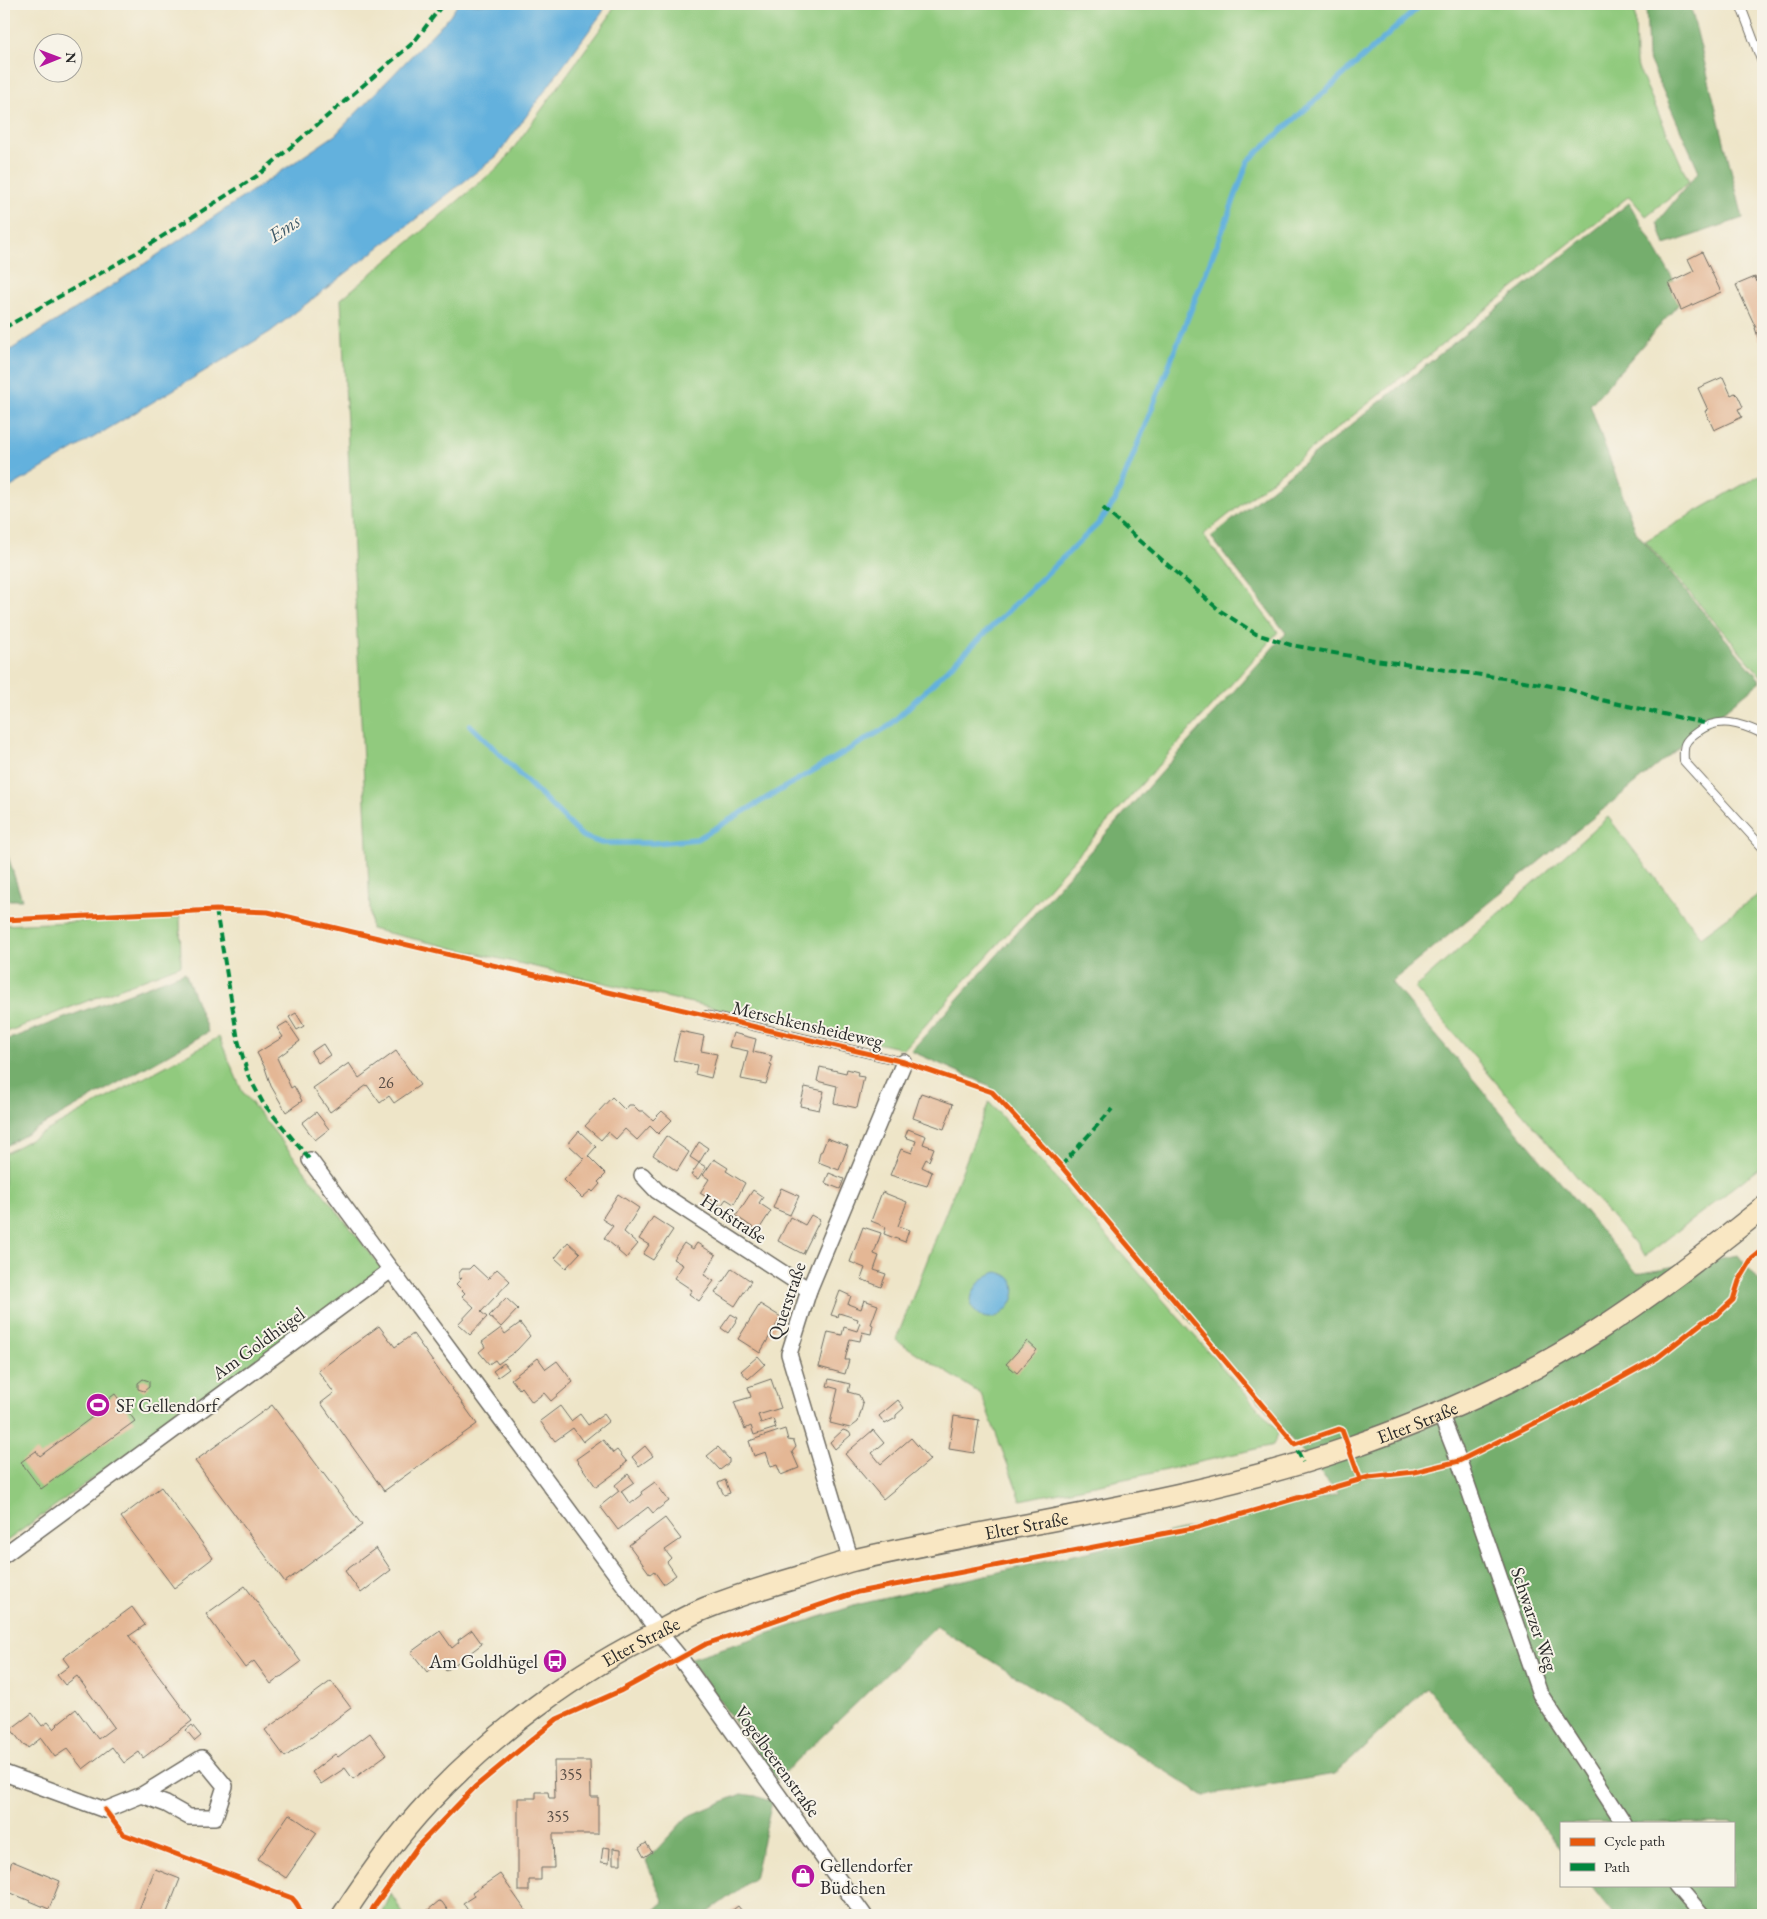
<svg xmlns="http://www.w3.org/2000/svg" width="1767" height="1919" font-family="'EB Garamond',serif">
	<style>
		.green { fill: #91ca7e; stroke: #5e7a54 }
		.forest { fill: #74ae6d; stroke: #506c4c }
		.water { fill: #64b1dd; stroke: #486e84 }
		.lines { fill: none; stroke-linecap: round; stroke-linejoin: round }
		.stream { stroke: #64b1dd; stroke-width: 5.5 }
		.building { fill: #e4b795 }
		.lane-casing { stroke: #6f6c62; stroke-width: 10 }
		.street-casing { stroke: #6f6c62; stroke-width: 18 }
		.secondary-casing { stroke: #6f6c62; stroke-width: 24 }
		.lane { stroke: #fff; stroke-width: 8 }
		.street { stroke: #fff; stroke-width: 15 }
		.secondary { stroke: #f9e7c3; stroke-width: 21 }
		.quiet { stroke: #00873e; stroke-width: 4; stroke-dasharray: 8 4; stroke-linecap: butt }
		.cycleway-casing { stroke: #f7f3e8; stroke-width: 8 }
		.cycleway { stroke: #e8590c; stroke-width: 5 }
		.labels { text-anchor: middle; stroke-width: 4; stroke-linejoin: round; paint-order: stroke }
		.number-label { font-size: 16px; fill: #594e46 }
		.street-label { font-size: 19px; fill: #2b2b2b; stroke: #f7f3e8 }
		.poi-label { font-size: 19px; fill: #2b2b2b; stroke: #f7f3e8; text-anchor: start }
		.water-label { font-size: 20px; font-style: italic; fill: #3f5a69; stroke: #f7f3e8 }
	</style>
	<rect width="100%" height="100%" fill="#f7f3e8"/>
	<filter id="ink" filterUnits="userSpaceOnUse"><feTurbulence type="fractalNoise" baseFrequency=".02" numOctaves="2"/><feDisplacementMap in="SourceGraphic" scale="10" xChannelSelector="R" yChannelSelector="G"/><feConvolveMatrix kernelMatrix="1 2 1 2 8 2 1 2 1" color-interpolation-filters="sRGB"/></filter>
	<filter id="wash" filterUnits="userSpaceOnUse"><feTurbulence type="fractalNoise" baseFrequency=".0096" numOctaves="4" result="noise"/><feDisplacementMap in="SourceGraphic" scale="20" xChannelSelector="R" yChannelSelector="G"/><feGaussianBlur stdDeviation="1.12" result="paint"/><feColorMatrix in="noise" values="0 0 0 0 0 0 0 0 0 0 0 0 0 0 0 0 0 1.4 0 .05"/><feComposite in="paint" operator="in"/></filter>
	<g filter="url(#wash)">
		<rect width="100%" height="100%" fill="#eee5c8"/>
		<g class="green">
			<polygon points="615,4 1635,4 1636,63 1689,182 1646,216 1629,196 1203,535 1278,632 904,1049 683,1001 371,929 341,299 502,164 609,17"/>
			<polygon points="1763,473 1763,678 1645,541"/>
			<polygon points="1608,817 1701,937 1763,891 1763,1165 1645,1256 1415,988"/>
			<polygon points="180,917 181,965 4,1033 4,925"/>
			<polygon points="219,1037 242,1091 382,1268 4,1543 4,1154"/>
			<polygon points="989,1102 1279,1432 1273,1445 1144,1475 1021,1500 981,1394 896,1340"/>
			<polygon points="391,1894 404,1915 382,1915"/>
		</g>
		<g class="forest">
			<polygon points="1646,4 1690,4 1743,218 1665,245 1657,222 1699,171 1648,57"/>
			<polygon points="1629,203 1684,298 1590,405 1636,532 1761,681 1391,982 1637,1273 1738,1255 1763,1287 1763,1915 1615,1915 1591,1885 1733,1885 1733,1823 1561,1823 1561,1849 1427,1688 1335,1774 1205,1796 936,1626 777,1780 689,1659 860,1604 1338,1494 988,1085 911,1051 1286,633 1211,537"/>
			<polygon points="4,844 22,900 4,900"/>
			<polygon points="185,972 208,1032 4,1147 4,1041"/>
			<polygon points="741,1794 756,1796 772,1802 754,1878 704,1915 649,1915 664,1902 646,1861 687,1817"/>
		</g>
		<g class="water">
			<polygon points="458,4 606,4 602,13 497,156 270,332 4,491 4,354 110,287 335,135 450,16"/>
			<path d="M997,1272c38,7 7,59 -18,43 -19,-13 0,-39 18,-43z"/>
		</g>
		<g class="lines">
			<polyline class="stream" points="470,725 582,836 601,843 654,843 697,839 889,726 1098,524 1115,501 1227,219 1248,161 1422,4"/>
		</g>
		<g id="blocks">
			<g class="building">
				<polygon points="1702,252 1721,292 1681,310 1669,283 1694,271 1688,259"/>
				<polygon points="1755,277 1763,296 1763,338 1759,340 1755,328 1756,328 1736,285"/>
				<polygon points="1723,377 1731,395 1735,393 1738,396 1743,407 1738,409 1742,417 1714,430 1705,411 1708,410 1698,388"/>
				<polygon points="296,1013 304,1026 297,1030 289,1017"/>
				<polygon points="287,1022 300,1041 277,1058 291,1088 294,1086 302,1101 286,1112 271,1086 265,1068 257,1053 283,1037 277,1028"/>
				<polygon points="680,1031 704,1036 701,1051 717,1054 711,1078 695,1074 697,1065 673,1060"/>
				<polygon points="733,1033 756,1039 753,1052 772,1056 770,1064 772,1065 766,1084 741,1079 748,1051 729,1047"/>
				<polygon points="323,1044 330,1055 318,1063 311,1052"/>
				<polygon points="396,1051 420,1085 394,1103 389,1096 380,1103 367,1085 330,1112 313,1088 349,1063 359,1078"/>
				<polygon points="820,1067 846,1073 847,1069 858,1072 857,1076 864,1077 857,1108 834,1103 837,1086 817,1081"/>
				<polygon points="805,1087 824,1091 819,1110 800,1106"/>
				<polygon points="921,1093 953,1104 944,1129 913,1118"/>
				<polygon points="612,1097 625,1110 629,1105 633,1105 639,1111 643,1111 653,1120 662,1111 672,1120 658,1134 650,1126 637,1140 625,1129 616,1139 608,1132 601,1140 585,1126"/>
				<polygon points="316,1112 329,1129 315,1140 302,1123"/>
				<polygon points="908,1129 926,1136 923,1144 934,1148 929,1161 926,1159 922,1167 932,1172 927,1186 890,1175 901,1149 912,1153 916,1141 905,1137"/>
				<polygon points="579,1131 596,1147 588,1156 606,1174 598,1182 600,1184 593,1192 591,1190 582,1198 564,1180 584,1159 568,1144"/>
				<polygon points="666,1136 689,1152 677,1171 653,1155"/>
				<polygon points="827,1138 848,1146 839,1170 818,1162 820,1152 822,1151"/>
				<polygon points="699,1142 708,1148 699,1163 690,1157"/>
				<polygon points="714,1159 728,1168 726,1171 745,1183 734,1204 726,1199 721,1206 700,1193 709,1179 703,1175"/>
				<polygon points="699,1163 706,1167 698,1179 691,1175"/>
				<polygon points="829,1173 844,1179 840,1189 825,1183"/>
				<polygon points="781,1188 799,1196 790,1215 773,1208"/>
				<polygon points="753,1190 763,1197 759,1203 771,1211 758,1231 736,1216"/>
				<polygon points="882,1192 907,1202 898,1226 909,1230 905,1242 884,1234 886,1227 871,1221"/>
				<polygon points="618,1194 639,1208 624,1232 638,1244 626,1258 618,1251 619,1250 604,1238 613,1226 602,1219"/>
				<polygon points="811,1215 820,1220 803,1254 778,1241 790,1217 805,1225"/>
				<polygon points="653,1217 673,1230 653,1260 643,1254 649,1245 639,1239"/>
				<polygon points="863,1227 881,1233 874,1254 879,1256 874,1270 886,1274 881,1287 861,1279 865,1268 850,1262"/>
				<polygon points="568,1242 580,1253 566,1268 555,1258"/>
				<polygon points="684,1243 693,1249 697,1243 716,1255 704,1275 714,1281 699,1301 689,1294 692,1290 674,1278 683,1265 673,1259"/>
				<polygon points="473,1265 488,1279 497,1269 510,1281 481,1312 487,1317 470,1335 458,1324 474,1307 462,1296 465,1293 456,1284 462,1278 459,1279 459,1273 462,1269 469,1269"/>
				<polygon points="732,1268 751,1281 735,1306 715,1293"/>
				<polygon points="840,1291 851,1296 848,1304 861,1309 864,1300 878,1305 871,1324 873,1325 871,1334 862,1332 860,1341 850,1339 845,1360 849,1360 845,1374 819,1367 828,1332 842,1335 844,1327 857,1331 860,1323 857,1322 858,1319 839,1313 838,1317 831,1315"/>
				<polygon points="506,1298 518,1309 501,1327 489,1316"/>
				<polygon points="760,1304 781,1317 760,1353 738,1339"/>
				<polygon points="731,1314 738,1318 728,1333 721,1328"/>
				<polygon points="520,1323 530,1336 517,1350 498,1364 495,1360 489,1364 479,1352 485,1347 482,1342 501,1328 505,1334"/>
				<polygon points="379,1326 395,1347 413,1334 477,1424 384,1491 321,1403 334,1393 318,1371"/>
				<polygon points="1027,1341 1037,1350 1017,1373 1006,1364"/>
				<polygon points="758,1356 765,1364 748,1379 741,1371"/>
				<polygon points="538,1358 546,1369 557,1361 573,1382 551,1401 544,1393 532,1402 521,1387 519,1389 511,1379"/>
				<polygon points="504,1363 509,1369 498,1377 493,1371"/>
				<polygon points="143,1379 149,1381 149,1387 144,1391 138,1389 138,1383"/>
				<polygon points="771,1379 781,1408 758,1415 761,1423 773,1419 776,1428 754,1435 751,1426 745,1429 734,1402 751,1397 748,1387"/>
				<polygon points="829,1379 850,1384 848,1392 859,1395 863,1404 858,1422 850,1428 830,1423 838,1389 827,1386"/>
				<polygon points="115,1394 135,1421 41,1489 21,1462 36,1451 40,1456 99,1412 96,1408"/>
				<polygon points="898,1400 904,1408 896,1415 896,1418 885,1424 879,1416"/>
				<polygon points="272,1405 362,1525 285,1582 195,1461"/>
				<polygon points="560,1406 571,1421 580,1414 588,1425 604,1414 609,1421 583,1442 573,1428 555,1441 540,1421"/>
				<polygon points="954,1416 979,1420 974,1453 949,1449"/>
				<polygon points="785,1429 788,1440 794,1441 796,1447 792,1452 799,1468 781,1475 777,1465 771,1467 766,1452 754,1456 749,1441"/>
				<polygon points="843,1430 849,1432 851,1435 835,1449 830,1442"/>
				<polygon points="873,1430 884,1443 872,1453 881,1464 911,1438 930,1460 883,1499 845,1454"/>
				<polygon points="603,1440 613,1453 617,1450 627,1462 622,1466 623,1467 596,1487 576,1459"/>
				<polygon points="645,1446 653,1456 639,1466 632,1457"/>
				<polygon points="718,1447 729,1459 729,1463 720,1470 707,1456"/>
				<polygon points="628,1474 634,1482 621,1491 630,1504 642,1495 641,1492 655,1482 669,1501 653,1513 648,1507 618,1530 600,1506 619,1491 615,1485"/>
				<polygon points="725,1480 730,1493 724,1495 718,1483"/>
				<polygon points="161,1487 213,1558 174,1588 121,1517"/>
				<polygon points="665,1518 681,1539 665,1550 671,1558 667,1562 676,1575 663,1584 654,1571 650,1574 629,1545"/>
				<polygon points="376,1548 391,1570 361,1593 345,1571"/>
				<polygon points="245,1586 301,1662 271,1684 254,1661 245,1668 206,1614"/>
				<polygon points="132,1607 145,1625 129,1636 192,1721 143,1758 139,1752 124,1763 112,1747 83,1769 67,1749 55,1757 41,1738 28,1748 26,1745 24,1746 11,1729 32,1713 42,1726 48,1722 54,1729 58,1725 57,1724 76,1709 98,1739 114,1727 77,1676 65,1685 57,1675 69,1666 63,1658"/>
				<polygon points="472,1630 482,1644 446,1671 439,1662 427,1672 411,1652 440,1631 452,1648 459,1642 458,1640"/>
				<polygon points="331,1681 351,1708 285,1757 265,1730"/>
				<polygon points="192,1725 201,1736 195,1741 186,1730"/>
				<polygon points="370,1733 386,1755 353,1779 345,1768 321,1784 312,1772 335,1754 338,1757"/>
				<polygon points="554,1761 590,1761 591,1797 598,1797 598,1834 553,1834 554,1868 541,1868 541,1880 529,1880 529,1891 518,1891 518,1798 536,1798 536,1792 548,1792 549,1798 555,1798"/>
				<polygon points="289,1814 317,1833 286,1878 258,1859"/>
				<polygon points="646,1843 652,1852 644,1857 639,1848"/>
				<polygon points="603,1847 610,1848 609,1863 601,1862"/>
				<polygon points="613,1848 621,1849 621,1864 613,1864"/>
				<polygon points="12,1861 60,1881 49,1909 4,1890 4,1884"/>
				<polygon points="155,1869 180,1879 166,1915 137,1915"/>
				<polygon points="500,1874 528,1914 471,1915 463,1903 474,1896 472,1893"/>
				<polygon points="439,1901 442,1902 451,1915 422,1915"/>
				<polygon points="738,1906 745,1915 726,1915"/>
			</g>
		</g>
	</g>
	<g filter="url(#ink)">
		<use href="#blocks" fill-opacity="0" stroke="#6f6c62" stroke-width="1"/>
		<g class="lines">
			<g class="lane-casing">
				<g id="lane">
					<polyline points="1740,4 1763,65"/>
					<path d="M1763,734c-23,-11 -44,-18 -66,-2 -13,9 -14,13 -13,29l79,87"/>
					<polyline points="706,1015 904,1062"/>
				</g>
			</g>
			<g class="street-casing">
				<g id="street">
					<polyline points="310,1160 391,1270"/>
					<polyline points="642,1175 657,1191 809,1290"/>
					<polyline points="1440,1413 1459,1461 1540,1694 1624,1823"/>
					<polyline points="4,1555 391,1270 658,1631 681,1659 864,1915"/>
					<polyline points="851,1561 789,1354 809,1290 904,1062"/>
					<polyline points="4,1773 105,1810 142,1795 202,1758 225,1786 215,1817 189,1817 166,1804 142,1795"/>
					<polyline points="1676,1885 1702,1915"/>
				</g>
			</g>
			<g class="secondary-casing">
				<g id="secondary">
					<path id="s1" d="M343,1915c25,-38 52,-77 84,-111 65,-70 149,-133 235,-174 15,-8 29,-16 44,-22 30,-12 62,-22 93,-31 18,-6 36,-12 55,-17 164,-38 334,-57 494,-112 84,-29 169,-65 244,-114 60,-38 116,-82 171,-126"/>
				</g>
			</g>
			<use href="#lane" class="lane"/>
			<use href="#street" class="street"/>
			<use href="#secondary" class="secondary"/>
			<g class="quiet">
				<polyline points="4,328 136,253 257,176 414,42 443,4"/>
				<polyline points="1103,508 1219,610 1256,634 1291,645 1361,658 1524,681 1568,689 1601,700 1708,724"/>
				<polyline points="216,910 238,1040 248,1075 263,1103 310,1160"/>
				<polyline points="1061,1166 1112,1109"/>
				<polyline points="1292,1440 1303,1462"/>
			</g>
			<g class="cycleway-casing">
				<g id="cycleway">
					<polyline points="4,920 216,910 268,912 904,1062 992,1092 1061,1166 1295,1444 1339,1429 1342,1430 1360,1479"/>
					<path d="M105,1810l18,24 169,64c5,5 8,9 9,17"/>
					<polyline points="370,1915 373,1908 418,1846 475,1787 557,1719 620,1691 706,1644 858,1592 1198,1527 1369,1477 1414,1472 1459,1461 1583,1399 1657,1358 1703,1322 1718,1314 1733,1300 1739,1281 1752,1259 1763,1250"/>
				</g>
			</g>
			<use href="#cycleway" class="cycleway"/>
		</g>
	</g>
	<defs>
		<g id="stadium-disc" transform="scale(1.25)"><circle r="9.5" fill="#b5179e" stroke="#f7f3e8"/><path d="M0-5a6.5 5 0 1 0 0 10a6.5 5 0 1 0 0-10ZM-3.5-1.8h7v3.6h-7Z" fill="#fff"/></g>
		<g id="bus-disc" transform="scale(1.25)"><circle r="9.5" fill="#b5179e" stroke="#f7f3e8"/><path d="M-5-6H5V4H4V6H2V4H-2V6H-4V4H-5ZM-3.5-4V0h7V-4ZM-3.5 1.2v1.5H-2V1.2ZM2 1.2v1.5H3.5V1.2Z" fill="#fff"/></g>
		<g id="shop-disc" transform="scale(1.25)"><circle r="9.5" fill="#b5179e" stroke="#f7f3e8"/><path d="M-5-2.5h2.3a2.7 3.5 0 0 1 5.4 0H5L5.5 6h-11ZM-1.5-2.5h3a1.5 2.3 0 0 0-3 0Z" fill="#fff"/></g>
	</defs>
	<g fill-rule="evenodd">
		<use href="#stadium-disc" x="98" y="1405"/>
		<use href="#bus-disc" x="555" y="1661"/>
		<use href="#shop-disc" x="803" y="1876"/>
	</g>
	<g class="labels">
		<g class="number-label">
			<text x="386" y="1088">26</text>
			<text x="571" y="1780">355</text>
			<text x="558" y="1822">355</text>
		</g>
		<g class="street-label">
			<text transform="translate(808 1024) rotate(13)" y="7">Merschkensheideweg</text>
			<text transform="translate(734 1218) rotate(33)" y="7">Hofstraße</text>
			<text transform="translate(786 1301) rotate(-71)" y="7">Querstraße</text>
			<text transform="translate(258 1343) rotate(-36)" y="7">Am Goldhügel</text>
			<text dy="7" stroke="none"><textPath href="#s1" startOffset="1219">Elter Straße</textPath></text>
			<text dy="7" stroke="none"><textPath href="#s1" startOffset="814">Elter Straße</textPath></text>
			<text transform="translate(1535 1619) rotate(71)" y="7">Schwarzer Weg</text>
			<text dy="7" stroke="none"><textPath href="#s1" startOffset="409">Elter Straße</textPath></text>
			<text transform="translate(778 1761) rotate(54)" y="7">Vogelbeerenstraße</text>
		</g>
		<g class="poi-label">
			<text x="116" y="1412">SF Gellendorf</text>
			<text x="538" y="1668" text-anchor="end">Am Goldhügel</text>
			<text x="820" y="1872">Gellendorfer<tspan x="820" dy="22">Büdchen</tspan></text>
		</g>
		<g class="water-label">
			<text transform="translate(284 228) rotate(-34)" y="7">Ems</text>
		</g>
	</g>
	<rect width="1767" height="1919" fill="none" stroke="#f7f3e8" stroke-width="20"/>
	<rect x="1560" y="1822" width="175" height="65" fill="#f7f3e8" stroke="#a5a39c"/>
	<rect x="1570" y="1838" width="25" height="8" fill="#e8590c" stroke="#a5a39c"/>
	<text x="1604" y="1846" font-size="15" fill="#2b2b2b">Cycle path</text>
	<rect x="1570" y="1863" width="25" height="8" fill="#00873e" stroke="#a5a39c"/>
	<text x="1604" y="1872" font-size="15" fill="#2b2b2b">Path</text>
	<g transform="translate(58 58) rotate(89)"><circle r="24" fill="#f7f3e8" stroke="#a5a39c"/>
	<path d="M0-4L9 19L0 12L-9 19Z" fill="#b5179e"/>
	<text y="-8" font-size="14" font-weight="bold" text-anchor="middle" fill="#2b2b2b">N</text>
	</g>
</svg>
